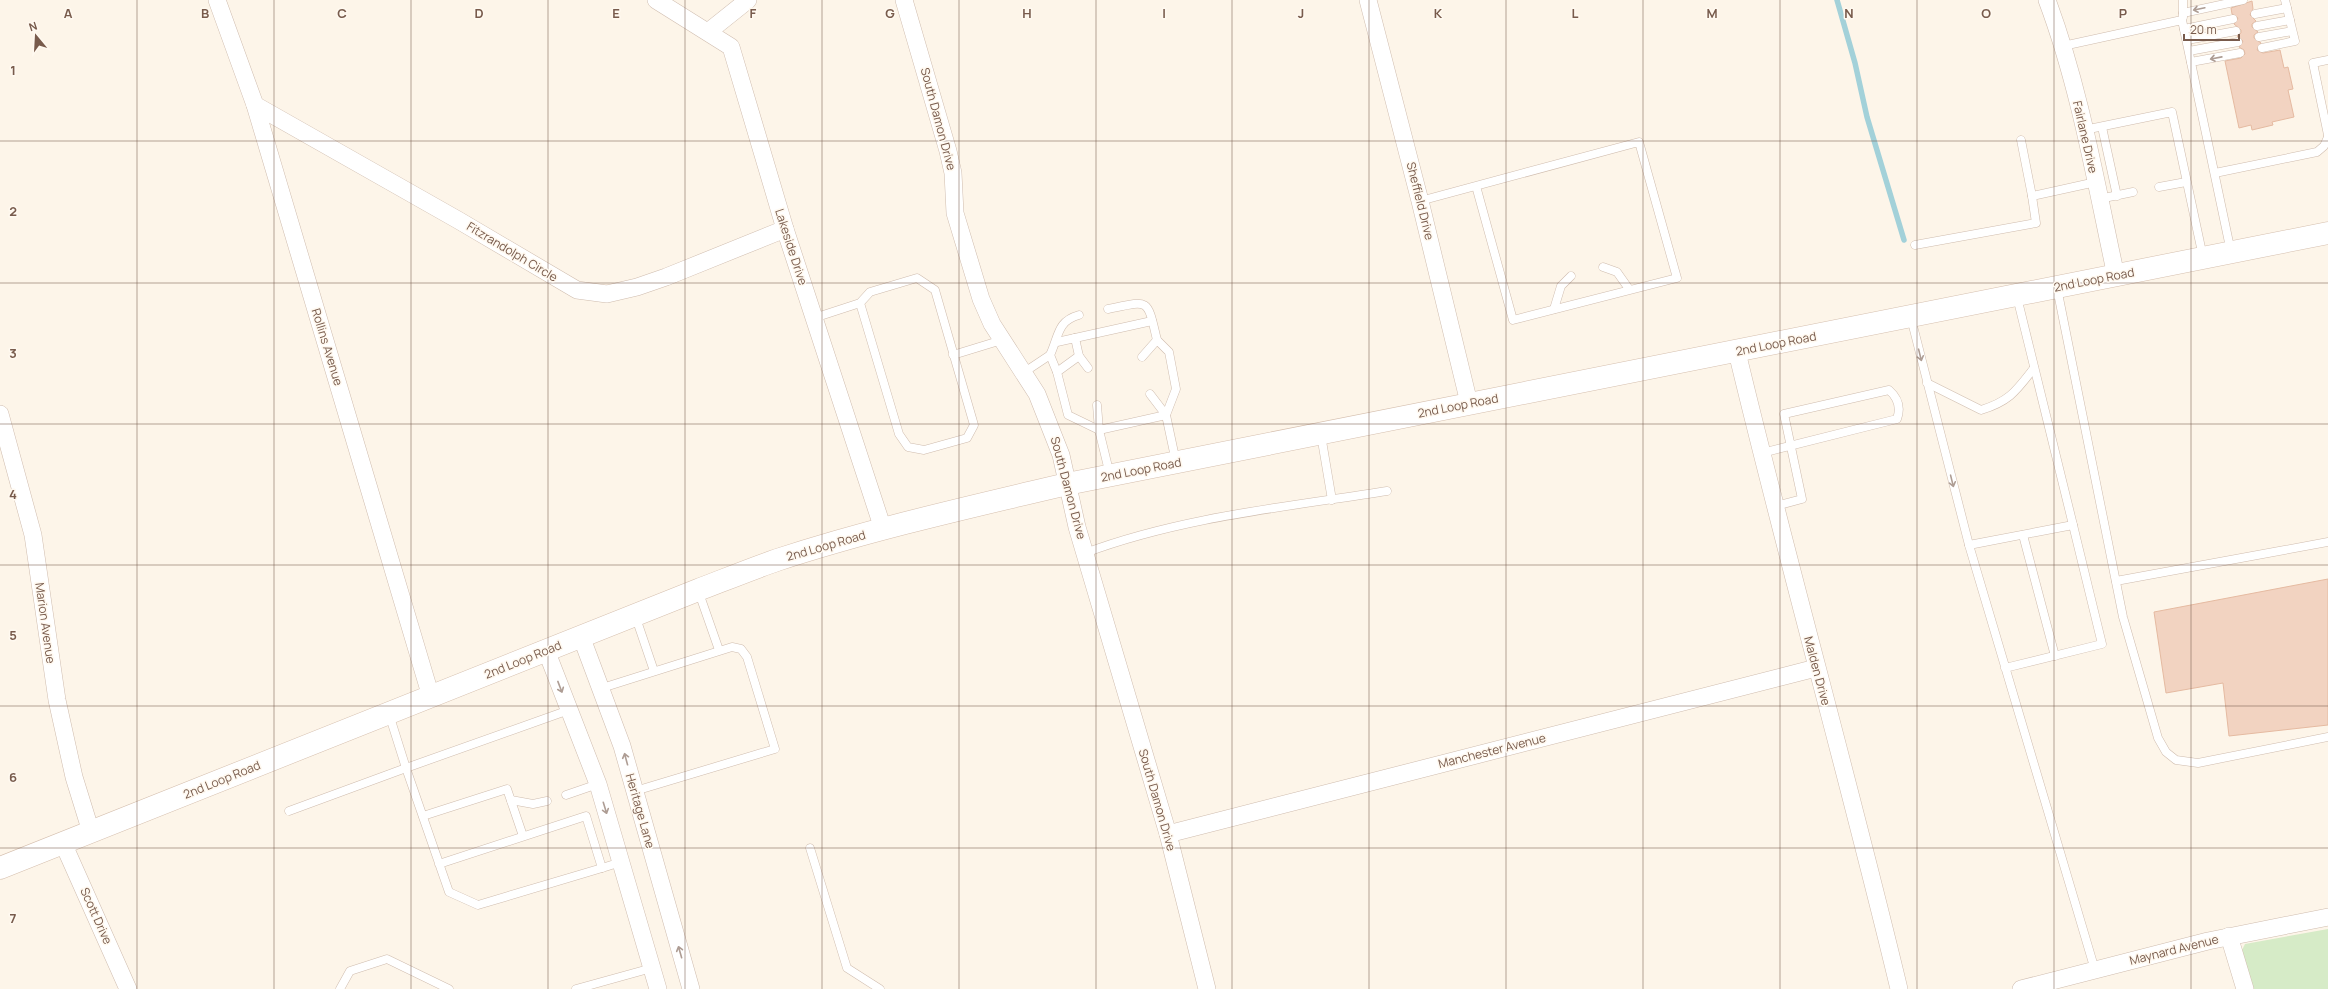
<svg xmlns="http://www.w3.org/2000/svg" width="2328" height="989" font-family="Manrope,sans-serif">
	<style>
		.green { fill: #d6ebc7 }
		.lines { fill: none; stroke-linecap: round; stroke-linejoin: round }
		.stream { stroke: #a3d1d9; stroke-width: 5.5 }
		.building { fill: #f2d3c1; stroke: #e5baa1 }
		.service-casing { stroke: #cfbcae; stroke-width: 9 }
		.minor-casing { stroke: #cfbcae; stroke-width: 18 }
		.secondary-casing { stroke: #d5bfae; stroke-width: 23 }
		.service { stroke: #fff; stroke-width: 8 }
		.minor { stroke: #fff; stroke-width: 17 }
		.secondary { stroke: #fff; stroke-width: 22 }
		.oneway { stroke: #ae9d94 }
		.grid { fill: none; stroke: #785b4c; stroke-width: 1; stroke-opacity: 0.55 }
		.labels { text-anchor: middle; stroke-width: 3; stroke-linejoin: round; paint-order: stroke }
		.street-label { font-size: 12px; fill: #785b4c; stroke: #fff9f0 }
		.grid-label { font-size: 13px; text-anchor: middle; font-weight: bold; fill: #785b4c; stroke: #fff9f0; stroke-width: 3; stroke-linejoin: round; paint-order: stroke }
	</style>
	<rect width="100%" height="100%" fill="#fdf5e9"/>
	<polygon class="green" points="2328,929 2328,989 2251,989 2241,952 2245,944"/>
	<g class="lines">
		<polyline class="stream" points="1837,0 1855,63 1867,117 1904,240"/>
	</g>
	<g class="building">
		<polygon points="2252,1 2253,9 2250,15 2256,21 2252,24 2252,27 2258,32 2254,35 2254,38 2261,43 2257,50 2263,53 2280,50 2284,68 2288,67 2293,89 2288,90 2294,117 2272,122 2273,125 2252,130 2251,125 2239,128 2225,61 2241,58 2245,54 2244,50 2239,47 2243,41 2237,36 2241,33 2241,30 2234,24 2238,18 2232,14 2231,8"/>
		<polygon points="2328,579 2328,725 2229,736 2223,683 2166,693 2154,612"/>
	</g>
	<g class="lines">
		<g class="service-casing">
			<g id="service">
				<polyline points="2183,13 2243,0"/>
				<polyline points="2255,14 2287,8"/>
				<polyline points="2183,17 2183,0"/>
				<polyline points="2257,26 2290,20"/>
				<polyline points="2184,29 2233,19"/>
				<polyline points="2259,37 2292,31"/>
				<polyline points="2187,40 2236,31"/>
				<polyline points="2063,46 2182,20 2231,252"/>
				<polyline points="2262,48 2295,41 2285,0"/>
				<polyline points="2189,51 2238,42"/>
				<polyline points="2328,60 2313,63 2328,135"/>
				<polyline points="2191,62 2240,53"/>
				<polyline points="2102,127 2117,196"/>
				<polyline points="2084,130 2172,112 2203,257"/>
				<polyline points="2021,140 2032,196"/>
				<polyline points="2215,173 2317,152 2324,146 2328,137"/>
				<polyline points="2159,187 2186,182"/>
				<polyline points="2099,199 2133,192"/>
				<polyline points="1420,201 1639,142 1677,278 1513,320 1476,186"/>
				<polyline points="1915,245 2036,223 2032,196 2096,182"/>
				<polyline points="1603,267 1617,272 1629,289"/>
				<polyline points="2057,288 2123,617 2158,738 2166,752 2176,760 2198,763 2328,737"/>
				<polyline points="2017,297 2073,525"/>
				<path d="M1108,309c42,-9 39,-11 49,31"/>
				<polyline points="1554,309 1561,286 1571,276"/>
				<polyline points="814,318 860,303 899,434 908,447 924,450 967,438 974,425 935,290 917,278 870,292 860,303"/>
				<polyline points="1911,318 1969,545"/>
				<polyline points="1075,338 1079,356"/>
				<polyline points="1057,342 1152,321"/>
				<polyline points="953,355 1002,340"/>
				<path d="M1050,355c9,-19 7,-34 29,-40"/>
				<polyline points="1142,357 1157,340 1169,352 1176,389 1166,415 1176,462"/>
				<polyline points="1088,368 1079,356 1057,372 1068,415 1099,430 1097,405"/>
				<polyline points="1023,373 1050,355 1057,372"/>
				<path d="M1927,383l54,27c29,-9 35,-19 53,-42"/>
				<polyline points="1321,435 1332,500"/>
				<path d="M1762,453l135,-34c4,-11 1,-21 -8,-29l-105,24 18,85 -26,7"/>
				<polyline points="1110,475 1099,430 1166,415 1150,394"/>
				<polyline points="2023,535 2055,656"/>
				<path d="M1085,553c96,-36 201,-46 302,-62"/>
				<polyline points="2116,581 2328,542"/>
				<polyline points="698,590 719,650"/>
				<polyline points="635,615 654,671"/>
				<polyline points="2005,668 2102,644 2073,525 1969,545 2095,970"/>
				<polyline points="602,688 732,647 741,649 747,657 775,749 635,791"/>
				<polyline points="566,795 598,784"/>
				<polyline points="511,800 533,804 547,801"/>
				<polyline points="289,811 406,768 389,714"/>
				<polyline points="423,816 507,789 523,836"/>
				<polyline points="810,848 847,968 880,989"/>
				<polyline points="439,864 586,816 602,868 478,905 449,892 406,768 569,710"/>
				<polyline points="602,868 621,862"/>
				<polyline points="340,989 350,971 387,959 449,989"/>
				<polyline points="576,989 652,968"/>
			</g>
		</g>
		<g class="minor-casing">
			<g id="minor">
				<polyline points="217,0 255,105 431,697"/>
				<polyline points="656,0 731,47 785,229 883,529"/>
				<polyline points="904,0 948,151 953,173 955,213 981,299 992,324 1037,394 1061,455 1077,527 1168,834 1207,989"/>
				<polyline points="1368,0 1420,201 1469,403"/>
				<path d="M2047,0c33,88 49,184 69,276"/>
				<polyline points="708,32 748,0"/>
				<polyline points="255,105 458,220 577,290 607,294 637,287 666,277 785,229"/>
				<path d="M1737,352c51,213 111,424 162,637"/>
				<polyline points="0,414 33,535 57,700 74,777 91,832"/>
				<polyline points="581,636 622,746 691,989"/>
				<polyline points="546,650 598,784 658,989"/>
				<polyline points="1168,834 1816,668"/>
				<polyline points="63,843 128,989"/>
				<polyline points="2229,936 2245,989"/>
				<polyline points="2021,989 2208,941 2328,917"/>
			</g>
		</g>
		<g class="secondary-casing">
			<path id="secondary" d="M0,868l698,-278c26,-10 53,-21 79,-30 95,-31 193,-53 290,-76l1261,-251"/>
		</g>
		<use href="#service" class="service"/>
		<use href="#minor" class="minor"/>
		<use href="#secondary" class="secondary"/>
	</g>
	<defs><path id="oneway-shaft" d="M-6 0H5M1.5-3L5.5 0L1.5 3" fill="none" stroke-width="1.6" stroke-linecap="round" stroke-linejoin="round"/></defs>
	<g class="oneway">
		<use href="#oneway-shaft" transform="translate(2199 9) rotate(168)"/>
		<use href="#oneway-shaft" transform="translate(2216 58) rotate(169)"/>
		<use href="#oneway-shaft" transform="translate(1920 355) rotate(76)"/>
		<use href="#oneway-shaft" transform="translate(1952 481) rotate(76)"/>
		<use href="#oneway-shaft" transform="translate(560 687) rotate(69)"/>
		<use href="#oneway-shaft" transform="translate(626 759) rotate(-105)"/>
		<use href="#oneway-shaft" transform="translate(605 808) rotate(73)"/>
		<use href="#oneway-shaft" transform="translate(680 952) rotate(-106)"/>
	</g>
	<path class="grid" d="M137,0v989M274,0v989M411,0v989M548,0v989M685,0v989M822,0v989M959,0v989M1096,0v989M1232,0v989M1369,0v989M1506,0v989M1643,0v989M1780,0v989M1917,0v989M2054,0v989M2191,0v989M0,141h2328M0,283h2328M0,424h2328M0,565h2328M0,706h2328M0,848h2328"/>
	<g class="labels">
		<g class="street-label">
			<text transform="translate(938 119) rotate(75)" y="4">South Damon Drive</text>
			<text transform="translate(2085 137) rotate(77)" y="4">Fairlane Drive</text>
			<text transform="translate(1420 201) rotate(76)" y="4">Sheffield Drive</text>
			<text transform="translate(791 247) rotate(72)" y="4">Lakeside Drive</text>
			<text transform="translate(512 252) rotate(31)" y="4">Fitzrandolph Circle</text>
			<text transform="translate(2094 280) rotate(-11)" y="4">2nd Loop Road</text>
			<text transform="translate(1776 344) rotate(-11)" y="4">2nd Loop Road</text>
			<text transform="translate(327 347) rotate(73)" y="4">Rollins Avenue</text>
			<text transform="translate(1458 406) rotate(-11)" y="4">2nd Loop Road</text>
			<text transform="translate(1141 470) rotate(-11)" y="4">2nd Loop Road</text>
			<text transform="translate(1068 488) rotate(75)" y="4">South Damon Drive</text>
			<text transform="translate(826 546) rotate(-16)" y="4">2nd Loop Road</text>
			<text transform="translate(45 623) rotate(82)" y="4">Marion Avenue</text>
			<text transform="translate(523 660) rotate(-22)" y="4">2nd Loop Road</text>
			<text transform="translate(1817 671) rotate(75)" y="4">Malden Drive</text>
			<text transform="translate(1492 751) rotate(-14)" y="4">Manchester Avenue</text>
			<text transform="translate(222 780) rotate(-22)" y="4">2nd Loop Road</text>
			<text transform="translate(1157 800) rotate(74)" y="4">South Damon Drive</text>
			<text transform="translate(640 811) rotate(74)" y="4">Heritage Lane</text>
			<text transform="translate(96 916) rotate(66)" y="4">Scott Drive</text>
			<text transform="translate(2174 950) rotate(-14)" y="4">Maynard Avenue</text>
		</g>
	</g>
	<g class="grid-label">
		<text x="68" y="18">A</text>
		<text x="205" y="18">B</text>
		<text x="342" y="18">C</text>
		<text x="479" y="18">D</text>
		<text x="616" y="18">E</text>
		<text x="753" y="18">F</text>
		<text x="890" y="18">G</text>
		<text x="1027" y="18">H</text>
		<text x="1164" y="18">I</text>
		<text x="1301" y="18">J</text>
		<text x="1438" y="18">K</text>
		<text x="1575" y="18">L</text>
		<text x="1712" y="18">M</text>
		<text x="1849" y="18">N</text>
		<text x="1986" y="18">O</text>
		<text x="2123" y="18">P</text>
		<text x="13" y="75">1</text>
		<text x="13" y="216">2</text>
		<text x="13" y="358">3</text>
		<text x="13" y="499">4</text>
		<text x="13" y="640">5</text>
		<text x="13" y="782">6</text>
		<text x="13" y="923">7</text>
	</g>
	<g transform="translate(36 36) rotate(342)" stroke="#fff9f0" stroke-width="3" paint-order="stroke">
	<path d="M0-3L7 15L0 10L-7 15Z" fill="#785b4c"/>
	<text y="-6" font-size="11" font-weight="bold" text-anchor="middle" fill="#785b4c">N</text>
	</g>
	<path d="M2184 34v6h55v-6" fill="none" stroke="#785b4c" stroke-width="2"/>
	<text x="2190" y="34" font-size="12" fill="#785b4c" stroke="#fff9f0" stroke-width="3" paint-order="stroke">20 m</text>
</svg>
